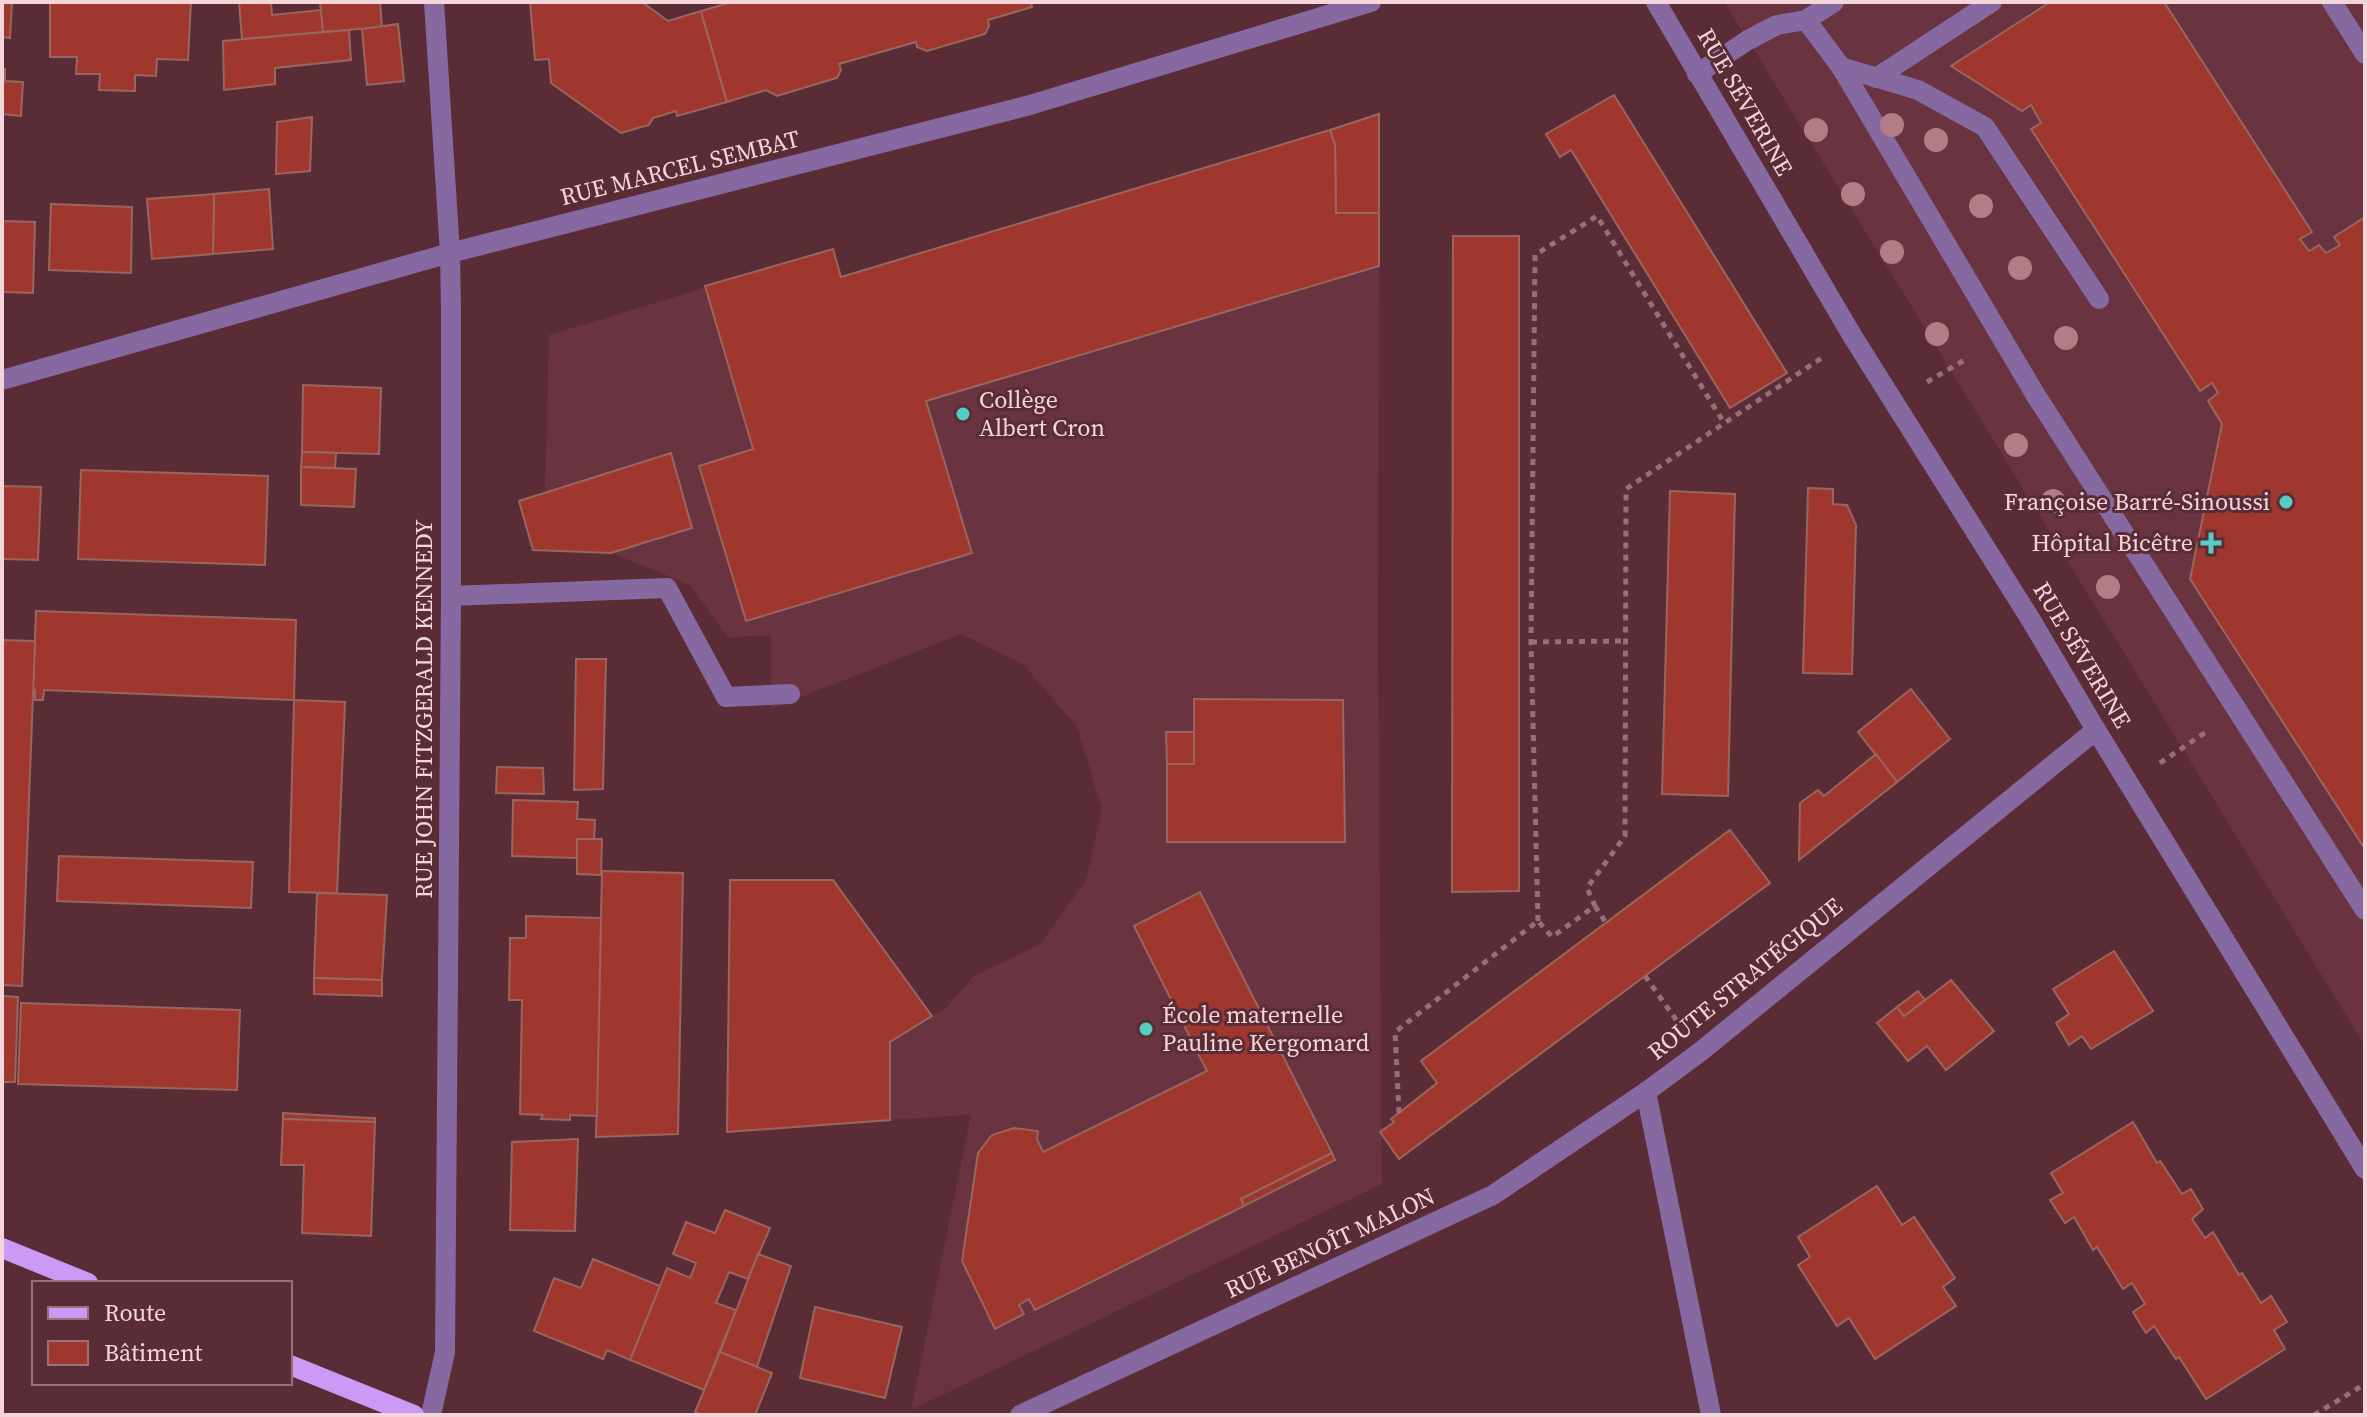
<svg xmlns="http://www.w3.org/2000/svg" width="2367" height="1417" font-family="'Source Serif 4',serif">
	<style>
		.built { fill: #69333f }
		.building { fill: #a0372f; stroke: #98665f; stroke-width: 2 }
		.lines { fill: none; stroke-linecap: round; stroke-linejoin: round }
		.path { stroke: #976f77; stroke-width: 5; stroke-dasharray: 6 6; stroke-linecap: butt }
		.minor { stroke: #8769a2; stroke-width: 20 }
		.major { stroke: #ca9af5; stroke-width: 20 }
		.tree { fill: #b37d87 }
		.poi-dot { fill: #56cec4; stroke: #5a2c36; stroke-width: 3 }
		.labels { text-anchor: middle; stroke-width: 6; stroke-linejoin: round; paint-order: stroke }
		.street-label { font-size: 24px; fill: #f3d5da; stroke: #5a2c36 }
		.poi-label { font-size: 24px; fill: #f3d5da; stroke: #5a2c36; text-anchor: start }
	</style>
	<rect width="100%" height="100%" fill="#5a2c36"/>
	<g class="built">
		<polygon points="1724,2 2365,2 2365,1046 1748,40"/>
		<polygon points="1379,114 1378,656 1382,1184 911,1410 971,1115 890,1120 890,1042 946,1008 974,976 1040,944 1086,880 1102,809 1077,727 1023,664 961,634 771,709 771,635 728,638 690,585 611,553 533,550 519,501 545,492 549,335 833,249 842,277"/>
	</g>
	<g class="building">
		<polygon points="2,2 12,2 10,38 2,37"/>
		<polygon points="50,2 191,2 188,60 157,59 156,76 135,75 135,91 99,90 100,74 76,74 77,57 50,57"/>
		<polygon points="239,2 271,2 272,15 321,10 323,32 242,39"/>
		<polygon points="320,2 380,2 382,27 323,32"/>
		<polygon points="530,2 642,2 668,21 701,11 727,102 677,116 676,111 653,118 649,125 621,133 551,83 549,59 535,60"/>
		<polygon points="732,2 1031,2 1032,7 988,20 989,26 985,34 927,51 917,47 916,42 839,64 841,70 837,78 777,96 766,90 727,102 701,11"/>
		<polygon points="2050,2 2164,2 2312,232 2300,239 2309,251 2319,245 2326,253 2340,245 2334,237 2365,217 2365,849 2190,579 2222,424 2208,401 2218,393 2212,383 2200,391 2031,129 2041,123 2031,105 2022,111 1951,66"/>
		<polygon points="398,24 404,81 367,85 362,29"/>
		<polygon points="349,30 351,60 275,68 275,84 224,90 223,41"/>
		<polygon points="2,69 5,69 5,81 23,82 21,116 2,114"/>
		<polygon points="1614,95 1787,373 1730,408 1571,150 1560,157 1546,134"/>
		<polygon points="1379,114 1379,213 1336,213 1335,145 1330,130"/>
		<polygon points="312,117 310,171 276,174 277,122"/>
		<polygon points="1330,130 1335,145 1336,213 1379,213 1379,266 926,401 972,553 746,621 699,466 753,449 705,286 833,249 841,277"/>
		<polygon points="269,189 273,249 213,254 214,194"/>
		<polygon points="214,194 213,254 152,259 147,199"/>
		<polygon points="51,204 132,207 131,273 49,270"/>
		<polygon points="2,221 35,222 33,293 2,292"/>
		<polygon points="1453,236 1519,236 1519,891 1452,892"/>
		<polygon points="303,385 381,388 379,454 302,452"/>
		<polygon points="302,452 336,453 335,468 301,467"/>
		<polygon points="671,453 692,528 611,553 533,550 519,501"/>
		<polygon points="301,467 356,469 354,507 301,505"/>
		<polygon points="81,470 268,476 265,565 78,559"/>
		<polygon points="2,486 41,487 38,560 2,559"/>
		<polygon points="1808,488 1833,489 1833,504 1847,505 1856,525 1852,674 1803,673"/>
		<polygon points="1670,491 1735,494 1728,796 1662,794"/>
		<polygon points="36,611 296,620 294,700 44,690 43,700 35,700 35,690 33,690"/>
		<polygon points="2,640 35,641 22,986 2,985"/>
		<polygon points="576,659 606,659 603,789 574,790"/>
		<polygon points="1911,689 1950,739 1897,782 1858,732"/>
		<polygon points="1194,699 1343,700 1345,842 1167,842 1167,764 1194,764"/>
		<polygon points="294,700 345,702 337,893 289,892"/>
		<polygon points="1166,732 1194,732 1194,764 1167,764"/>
		<polygon points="1876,754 1897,782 1799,860 1800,803 1818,790 1824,796"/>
		<polygon points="497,767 543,768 544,794 496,793"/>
		<polygon points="513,800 578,802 577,819 595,820 594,840 577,839 577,858 512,856"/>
		<polygon points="1730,830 1770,883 1399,1159 1380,1132 1394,1122 1391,1119 1437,1083 1421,1061"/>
		<polygon points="577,839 602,839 601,875 577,874"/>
		<polygon points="59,856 253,862 251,908 57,901"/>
		<polygon points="602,871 683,873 678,1134 596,1137"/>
		<polygon points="730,880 833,880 932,1016 890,1042 890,1120 727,1132"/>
		<polygon points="1200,892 1332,1153 1241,1199 1244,1206 1035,1310 1029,1299 1019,1305 1024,1314 995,1329 962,1261 978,1153 992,1135 1014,1128 1038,1131 1037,1139 1043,1152 1207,1071 1134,926"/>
		<polygon points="317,893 387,895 382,980 314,978"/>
		<polygon points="526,916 601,918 597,1116 570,1115 570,1120 541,1119 543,1115 520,1114 522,1000 509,1000 510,938 526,938"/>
		<polygon points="2114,951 2153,1011 2091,1049 2082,1036 2069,1045 2056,1023 2069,1014 2053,989"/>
		<polygon points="314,978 382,980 382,996 314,994"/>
		<polygon points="1951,980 1994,1031 1946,1070 1927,1046 1908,1061 1877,1023 1897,1007 1904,1016"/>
		<polygon points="1918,991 1925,1000 1904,1016 1897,1007"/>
		<polygon points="2,996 18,997 15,1082 2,1082"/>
		<polygon points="21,1003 240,1010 237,1090 18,1084"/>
		<polygon points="283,1113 369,1118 375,1118 375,1122 283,1119"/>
		<polygon points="283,1119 375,1122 371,1236 302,1233 304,1165 281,1165"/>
		<polygon points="2133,1122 2157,1163 2160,1161 2182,1194 2191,1189 2203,1209 2192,1219 2205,1238 2213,1232 2239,1275 2242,1273 2261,1303 2271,1296 2287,1322 2274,1330 2285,1349 2206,1399 2179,1357 2176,1359 2154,1326 2146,1333 2133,1312 2145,1304 2132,1283 2123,1289 2097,1247 2093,1250 2074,1217 2065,1223 2050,1200 2063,1193 2051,1173"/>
		<polygon points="578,1139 575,1231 510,1230 512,1142"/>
		<polygon points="1332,1153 1335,1160 1244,1206 1241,1199"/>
		<polygon points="1877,1186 1902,1225 1914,1217 1955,1278 1943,1287 1956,1306 1875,1359 1849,1318 1837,1326 1798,1265 1810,1257 1798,1237"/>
		<polygon points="725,1210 770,1228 748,1279 729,1272 716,1303 736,1310 704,1390 630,1360 667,1268 690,1278 696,1263 673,1254 686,1222 715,1233"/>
		<polygon points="758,1254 791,1266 757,1367 720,1352"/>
		<polygon points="593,1259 660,1286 630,1360 607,1350 603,1359 534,1331 554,1278 581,1288"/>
		<polygon points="815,1307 902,1327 885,1398 800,1378"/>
		<polygon points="720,1352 772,1373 755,1415 702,1415 695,1412"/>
	</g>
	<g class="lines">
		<g class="path">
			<polyline points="1927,382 1968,358"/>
			<polyline points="1531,642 1626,641"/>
			<polyline points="2160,763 2203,734 2201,732"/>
			<polyline points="1595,906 1606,923"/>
			<polyline points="1538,921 1531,642 1535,255 1597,216 1724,423"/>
			<polyline points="1645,976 1677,1021"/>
			<polyline points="1399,1113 1395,1032 1538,921 1552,937 1595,906 1587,888 1625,836 1626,489 1823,357"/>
			<polyline points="2314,1415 2365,1384"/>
		</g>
		<g class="minor">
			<polyline points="1656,2 1853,337 2031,620 2096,730 2365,1169"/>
			<polyline points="2332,2 2365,54"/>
			<polyline points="1806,20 1834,2"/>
			<polyline points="1841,67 1918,90 1985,127 2099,299"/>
			<polyline points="1697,74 1748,40 1777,25 1806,20 1841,67 2035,394 2365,910"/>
			<polyline points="1876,78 1992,2"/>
			<polyline points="2,380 450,253 1030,105 1371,2"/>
			<polyline points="451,596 667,588 726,697 790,694"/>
			<polyline points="1646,1092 1711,1415"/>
			<polyline points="431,1415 445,1352 451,596 451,311 450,253 434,2"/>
			<polyline points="1020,1415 1493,1195 1646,1092 1700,1052 2096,730"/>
		</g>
		<g class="major">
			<polyline points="2,1248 88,1283"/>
			<polyline points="290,1365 414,1415"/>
		</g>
	</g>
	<g class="tree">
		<circle cx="1892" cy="125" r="12"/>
		<circle cx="1816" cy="130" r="12"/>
		<circle cx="1936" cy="140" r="12"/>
		<circle cx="1853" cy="194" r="12"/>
		<circle cx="1981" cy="206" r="12"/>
		<circle cx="1892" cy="252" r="12"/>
		<circle cx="2020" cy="268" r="12"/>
		<circle cx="1937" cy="334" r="12"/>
		<circle cx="2066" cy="338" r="12"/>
		<circle cx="2016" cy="445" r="12"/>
		<circle cx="2053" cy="501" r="12"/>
		<circle cx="2108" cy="587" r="12"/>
	</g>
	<g class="poi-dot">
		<circle cx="963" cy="414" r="8"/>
		<circle cx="2286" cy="502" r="8"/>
		<path d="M2207 531h8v8h8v8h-8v8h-8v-8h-8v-8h8z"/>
		<circle cx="1146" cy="1029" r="8"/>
	</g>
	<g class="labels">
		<g class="street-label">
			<text transform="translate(1745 102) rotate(60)" y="8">RUE SÉVERINE</text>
			<text transform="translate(680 168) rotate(-14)" y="8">RUE MARCEL SEMBAT</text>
			<text transform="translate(2082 655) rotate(59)" y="8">RUE SÉVERINE</text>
			<text transform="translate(424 709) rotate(-90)" y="8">RUE JOHN FITZGERALD KENNEDY</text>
			<text transform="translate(1745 979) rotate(-39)" y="8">ROUTE STRATÉGIQUE</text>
			<text transform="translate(1330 1243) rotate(-25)" y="8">RUE BENOÎT MALON</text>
		</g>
		<g class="poi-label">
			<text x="979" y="408">Collège<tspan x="979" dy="28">Albert Cron</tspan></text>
			<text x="2270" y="510" text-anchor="end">Françoise Barré-Sinoussi</text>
			<text x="2193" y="551" text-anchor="end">Hôpital Bicêtre</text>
			<text x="1162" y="1023">École maternelle<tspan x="1162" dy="28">Pauline Kergomard</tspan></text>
		</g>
	</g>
	<rect width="2367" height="1417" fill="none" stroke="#f3d5da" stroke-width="8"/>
	<rect x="32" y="1281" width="260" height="104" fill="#5a2c36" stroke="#977078" stroke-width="2"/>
	<rect x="48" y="1307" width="40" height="12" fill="#ca9af5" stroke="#977078" stroke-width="2"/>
	<text x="104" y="1321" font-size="24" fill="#f3d5da">Route</text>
	<rect x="48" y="1341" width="40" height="24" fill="#a0372f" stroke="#977078" stroke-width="2"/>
	<text x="104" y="1361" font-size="24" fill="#f3d5da">Bâtiment</text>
</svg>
